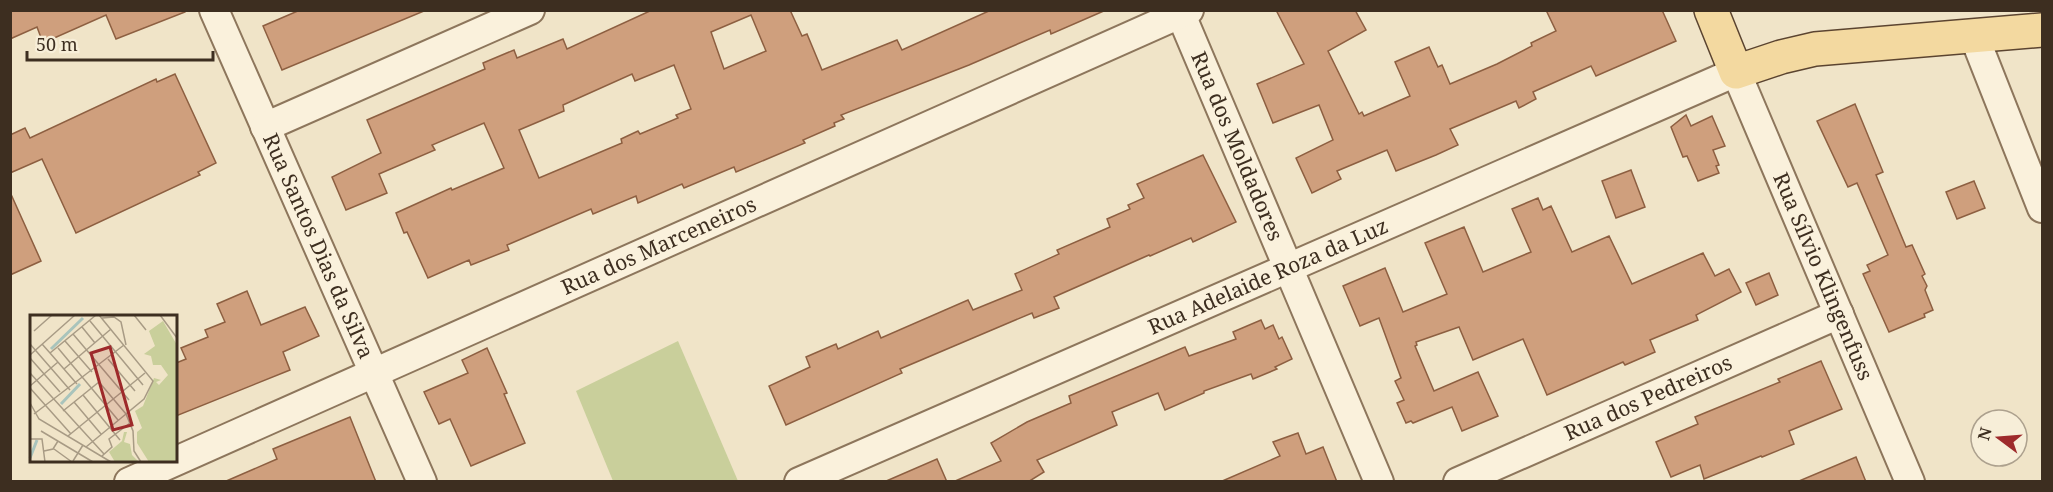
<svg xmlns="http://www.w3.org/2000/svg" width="2053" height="492" font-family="'Noto Serif',serif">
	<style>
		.green { fill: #c9cf9b }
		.building { fill: #cf9f7d; stroke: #8d5f41; stroke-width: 1.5; fill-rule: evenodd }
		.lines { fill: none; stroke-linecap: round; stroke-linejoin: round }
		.minor-casing { stroke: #8d765c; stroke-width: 32 }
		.major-casing { stroke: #5b4430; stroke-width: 36 }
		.minor { stroke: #faf1dc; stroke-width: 28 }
		.major { stroke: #f3d9a0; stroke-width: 33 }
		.labels { text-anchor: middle; stroke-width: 4.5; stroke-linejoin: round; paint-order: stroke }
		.street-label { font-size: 21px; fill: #3d2e20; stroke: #f7eed8 }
		.inset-river { fill: none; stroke: #a9c4bc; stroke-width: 3 }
		.inset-road { fill: none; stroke: #a89b85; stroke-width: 1.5 }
		.view { fill: #9e2a2b; fill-opacity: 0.15; stroke: #9e2a2b; stroke-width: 3 }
		.inset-edge { fill: none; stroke: #3d2e20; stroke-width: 3 }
	</style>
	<rect width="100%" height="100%" fill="#f0e4c8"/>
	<polygon class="green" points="678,341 738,481 613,481 576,391"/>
	<g class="building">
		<polygon points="10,10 185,10 185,12 116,39 106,15 43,43 37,27 10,39"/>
		<polygon points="300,10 424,10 424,11 282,70 263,26"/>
		<path d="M652,10h138l12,26 5,-2 15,36 75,-30 5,10 89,-40h115l-55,24 -1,-4 -81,35 -128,50 3,4 -10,4 1,3 -32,14 2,3 -69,29 -2,-5 -50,21 -2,-4 -44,19 -2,-7 -43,18 -2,-5 -84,36 2,5 -38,15 -2,-5 -41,18 -21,-46 -3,1 -8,-20 55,-25 1,2 52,-22 -20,-45 -52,22 3,5 -56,24 8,19 -41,17 -14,-33 49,-24 -14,-33 118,-51 -2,-6 31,-13 3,8 46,-19 4,10zM751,15l15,36 -42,18 -13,-37zM674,65l17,44 -15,6 2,3 -38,16 -2,-3 -17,8 1,4 -83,35 -20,-48 45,-19 -1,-6 69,-31 3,7z"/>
		<polygon points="1276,10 1355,10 1366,30 1328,51 1359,114 1362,112 1364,116 1410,96 1395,62 1429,47 1438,67 1442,65 1450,84 1497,64 1532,46 1531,43 1556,31 1546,10 1662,10 1676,41 1596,76 1591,66 1533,92 1536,99 1519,108 1516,101 1450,129 1458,145 1436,155 1396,171 1387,150 1337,171 1341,179 1312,193 1296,158 1333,140 1319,105 1273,123 1257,84 1304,64"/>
		<polygon points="175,74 216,163 198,172 200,175 76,233 42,159 10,173 10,135 25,128 30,138 156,79 157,82"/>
		<polygon points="1855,104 1883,172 1876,175 1906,247 1912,245 1925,274 1922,276 1927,286 1925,290 1933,310 1924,314 1925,317 1889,332 1863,274 1870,271 1867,265 1888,255 1857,183 1848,187 1817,121"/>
		<polygon points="1686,115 1691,126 1712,116 1725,146 1713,150 1719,165 1716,166 1719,173 1698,181 1687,156 1683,157 1671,127"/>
		<polygon points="1203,155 1236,222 1193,242 1191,238 1150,256 1149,255 1054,297 1059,308 1034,318 1032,313 900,369 902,373 786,425 769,386 810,367 806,357 836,344 838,349 878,331 881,338 968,300 973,310 1022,290 1015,274 1059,254 1057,250 1110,227 1107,219 1130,209 1128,205 1144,198 1137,184"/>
		<polygon points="1631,170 1645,207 1616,218 1602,181"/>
		<polygon points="1974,181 1985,208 1957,219 1946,192"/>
		<polygon points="10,192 41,261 10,275"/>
		<polygon points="1538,198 1543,210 1551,206 1572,252 1609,236 1632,284 1703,253 1715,276 1729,269 1741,292 1696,315 1698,320 1650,340 1655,352 1625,365 1623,362 1547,395 1523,339 1473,360 1459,327 1416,342 1417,345 1415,346 1434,391 1478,372 1498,416 1462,431 1452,407 1413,423 1411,421 1406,423 1397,403 1404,400 1395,381 1401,378 1379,318 1360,326 1343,286 1385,268 1403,312 1447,294 1425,243 1464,227 1483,272 1531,252 1512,209"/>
		<polygon points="1769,273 1778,295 1756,305 1746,283"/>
		<polygon points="247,291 261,325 305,307 319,336 283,352 290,370 176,416 176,363 186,359 181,348 208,337 205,330 225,322 217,304"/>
		<polygon points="1261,320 1265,329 1273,325 1279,339 1282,337 1292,359 1275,367 1277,369 1253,379 1251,374 1204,391 1204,393 1165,410 1158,393 1112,412 1117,425 1037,460 1044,472 1028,482 953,482 1001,461 991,443 1027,422 1071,403 1069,396 1185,347 1189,356 1236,339 1233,332"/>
		<polygon points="487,348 507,393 504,394 525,443 471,466 450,419 439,424 424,392 468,373 462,360"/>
		<polygon points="1821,361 1842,409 1789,431 1794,444 1762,457 1761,456 1704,479 1700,465 1671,477 1656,442 1698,424 1695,417 1780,382 1778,379"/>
		<polygon points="350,417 376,482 224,482 277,459 273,449"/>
		<polygon points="1298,433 1306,454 1323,447 1337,482 1220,482 1280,456 1273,442"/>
		<polygon points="1856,457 1866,482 1799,482 1799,481"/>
		<polygon points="937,459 947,482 884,482"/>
	</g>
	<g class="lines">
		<g class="minor-casing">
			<g id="minor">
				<path id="s1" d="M214,10l208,472"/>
				<path id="s2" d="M1179,10l200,472"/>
				<polyline points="1974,36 2042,208"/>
				<polyline points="265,127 530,10"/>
				<path id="s3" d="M129,482l1060,-472"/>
				<path id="s4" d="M799,482l937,-410 174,410"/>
				<path id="s5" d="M1458,482l381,-168"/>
			</g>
		</g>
		<g class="major-casing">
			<polyline id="major" points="1711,10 1736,72 1781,57 1815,49 2042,30"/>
		</g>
		<use href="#minor" class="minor"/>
		<use href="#major" class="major"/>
	</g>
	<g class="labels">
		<g class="street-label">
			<text dy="7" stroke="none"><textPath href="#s2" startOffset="148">Rua dos Moldadores</textPath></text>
			<text dy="7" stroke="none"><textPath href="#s1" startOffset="258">Rua Santos Dias da Silva</textPath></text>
			<text dy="7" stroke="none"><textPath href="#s3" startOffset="580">Rua dos Marceneiros</textPath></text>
			<text dy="7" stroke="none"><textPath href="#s4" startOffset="512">Rua Adelaide Roza da Luz</textPath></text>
			<text dy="7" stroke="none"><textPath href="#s4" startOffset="1245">Rua Sílvio Klingenfuss</textPath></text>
			<text dy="7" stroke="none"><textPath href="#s5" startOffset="208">Rua dos Pedreiros</textPath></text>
		</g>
	</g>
	<g transform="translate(30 315)">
		<rect width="147" height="147" fill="#f0e4c8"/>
		<path d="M133,6l14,24v117h-28l-12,-19v-11l5,-4 -7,-17 8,-5 11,-28 7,2 -5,2 3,3 9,-10 -7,-10h-8l-2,-9 -7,-2 11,-8 -6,-15zM94,117h3l-3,10 6,2 2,11 7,7h-24l-6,-10 13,-11z" fill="#c9cf9b"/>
		<path class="inset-river" d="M21,34l32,-31M31,89l19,-20M0,143l7,-18"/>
		<path class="inset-road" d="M69,0l54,66 -9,18 -18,15 7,17 1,20 7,11M104,0l12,15M130,0l17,23M72,3l12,-1 7,5 5,23M60,6l53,64M52,12l13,16M4,16l18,-16M43,19l56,66M35,26l27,31M0,29l40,46M12,29l8,9 46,-38M28,33l60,72M20,38l27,31M0,40l45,-40M0,43l30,34M78,44l27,32M34,54l47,-40M0,58l74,81M0,71l28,-24M0,73l41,46M53,80l37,45M44,87l27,32M0,88l9,16 72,43M33,96l36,-29 27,32 -40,33M4,99l90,-69M11,116l52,31M38,121l77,-63M0,124h12l3,23M24,134l18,13M14,136l9,-2 5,-8M72,141l10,-9 -3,-8 21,-16M43,146l10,-16"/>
		<path class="view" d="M80,32l22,78 -19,5 -22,-77z"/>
		<rect width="147" height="147" class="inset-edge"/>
	</g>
	<rect width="2053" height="492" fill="none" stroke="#3d2e20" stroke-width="24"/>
	<g transform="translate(1999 438) rotate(286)"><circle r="28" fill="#f7eed8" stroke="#ada18e" stroke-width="1.5"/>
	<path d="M0-4.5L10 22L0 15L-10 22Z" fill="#9e2a2b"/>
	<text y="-9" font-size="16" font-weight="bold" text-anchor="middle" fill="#3d2e20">N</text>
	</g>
	<path d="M27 51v9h186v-9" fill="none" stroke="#3d2e20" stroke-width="3"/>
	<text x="36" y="51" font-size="18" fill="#3d2e20" stroke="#f7eed8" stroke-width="4.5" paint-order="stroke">50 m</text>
</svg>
